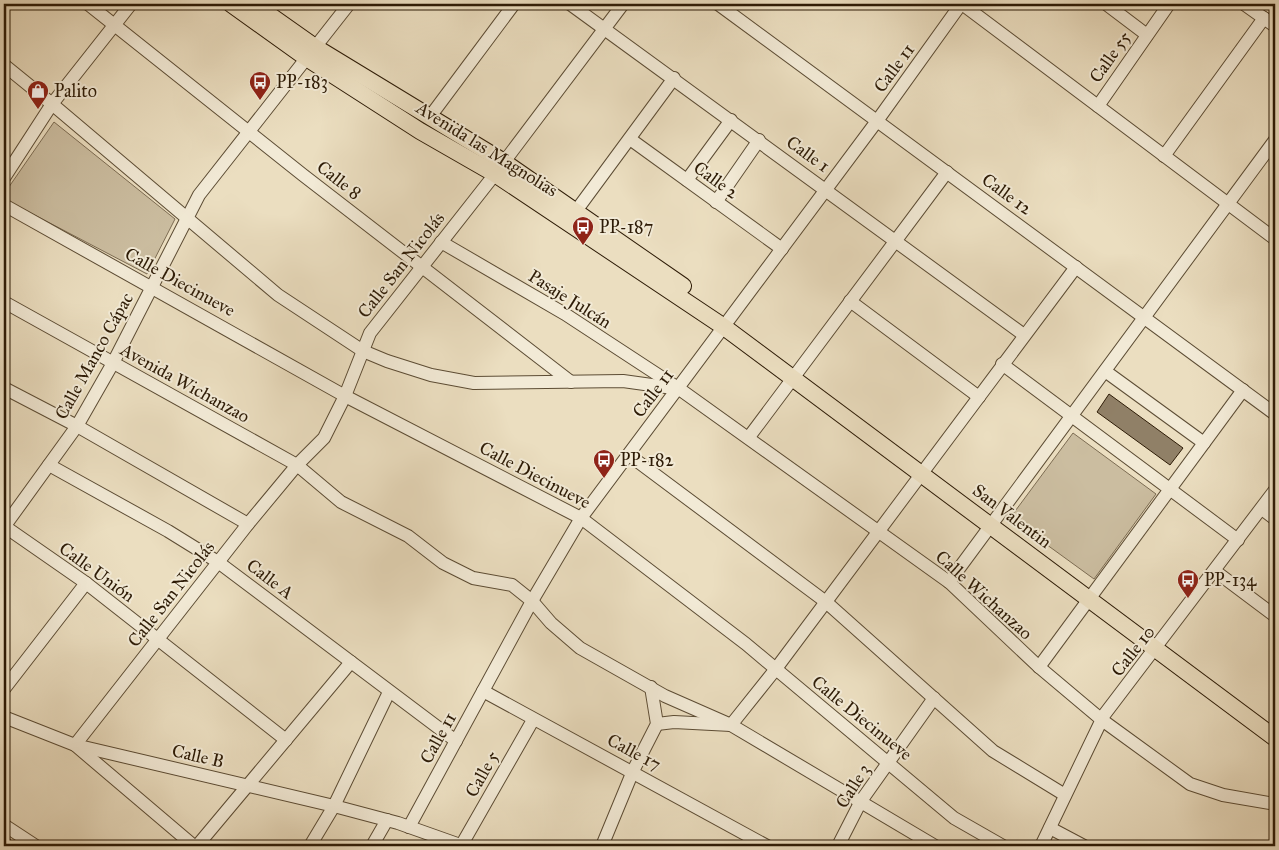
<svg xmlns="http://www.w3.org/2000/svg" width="1279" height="850" font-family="'IM FELL Great Primer',serif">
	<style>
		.green { fill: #cbbda0; stroke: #7c6c53 }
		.building { fill: #908067; stroke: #2d1b06 }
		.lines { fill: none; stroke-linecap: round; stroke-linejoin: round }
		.minor-casing { stroke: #5c4c34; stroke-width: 14 }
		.major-casing { stroke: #2d1b06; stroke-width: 18 }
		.minor { stroke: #f2ead6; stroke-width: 12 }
		.major { stroke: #ebdec0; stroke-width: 16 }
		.labels { text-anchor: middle; stroke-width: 4; stroke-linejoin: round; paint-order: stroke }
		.street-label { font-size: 18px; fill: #2d1b06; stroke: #f2ead6 }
		.poi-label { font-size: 18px; fill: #2d1b06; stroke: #f2ead6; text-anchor: start }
	</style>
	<rect width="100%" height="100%" fill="#ebdec0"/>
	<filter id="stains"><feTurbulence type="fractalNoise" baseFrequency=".004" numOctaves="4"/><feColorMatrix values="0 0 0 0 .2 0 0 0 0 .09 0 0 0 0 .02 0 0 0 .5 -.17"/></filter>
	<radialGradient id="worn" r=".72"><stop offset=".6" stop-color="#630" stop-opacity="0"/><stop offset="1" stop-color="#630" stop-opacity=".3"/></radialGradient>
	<g class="green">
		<polygon points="54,122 175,219 147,274 4,199 4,194"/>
		<polygon points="1073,433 1156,494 1094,579 1010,518"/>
	</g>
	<polygon class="building" points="1109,394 1183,448 1170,465 1097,412"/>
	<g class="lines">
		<g class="minor-casing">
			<g id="minor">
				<polyline points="88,4 303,175 571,382"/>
				<polyline points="570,4 1024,335"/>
				<polyline points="718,4 1275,414"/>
				<polyline points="962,4 1275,239"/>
				<polyline points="1106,4 1147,35"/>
				<polyline points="1244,4 1275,26"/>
				<polyline points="4,65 52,104 278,295 363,351 387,361 431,375 474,383 623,381 673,388"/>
				<polyline points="1098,106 1169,4"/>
				<polyline points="429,118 514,4"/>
				<polyline points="630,139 782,249"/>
				<polyline points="1164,156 1264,18"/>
				<polyline points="4,178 52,104 131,4"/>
				<polyline points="687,180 731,120"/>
				<polyline points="716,202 759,140"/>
				<polyline points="4,205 345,396 581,518 746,644 954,818 1003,846"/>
				<polyline points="576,211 674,78"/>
				<polyline points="441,242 565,314 678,388 949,582 1039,667 1102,720 1190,784 1223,795 1275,804"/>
				<polyline points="850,301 979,397"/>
				<polyline points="4,302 297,465 341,502 408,536 443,563 473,578 512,585 532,601 551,623 580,648 665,696 731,725 935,846"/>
				<polyline points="1002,364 1238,540"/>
				<polyline points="1105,371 1204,443"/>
				<polyline points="4,388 77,426 248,524"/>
				<polyline points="749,437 947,172"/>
				<polyline points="629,455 826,602 993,751 1065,795"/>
				<polyline points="49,465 168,531 218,562 456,741"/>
				<polyline points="1262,509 1275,519"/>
				<polyline points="4,526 86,583 286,740"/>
				<polyline points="4,527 77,426 113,363 199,195 349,4"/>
				<polyline points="1215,571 1275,616"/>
				<polyline points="949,582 1275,140"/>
				<polyline points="1039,667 1243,390"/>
				<polyline points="4,689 86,583"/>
				<polyline points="483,691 767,846"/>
				<polyline points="4,717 75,745 334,806 398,823 463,846"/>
				<polyline points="657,724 674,722 731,725 775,670 1076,267"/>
				<polyline points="4,825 36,846"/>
				<polyline points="409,827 532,601 581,518 877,121 961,4"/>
				<polyline points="1050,828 1084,846"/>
				<polyline points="194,846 75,745 248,524 297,465 324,438 345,396 370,333 495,174 623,4"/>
				<polyline points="197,846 351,662"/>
				<polyline points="310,846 334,806 389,692"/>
				<polyline points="372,846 387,820"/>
				<polyline points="461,846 533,720"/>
				<polyline points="602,846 633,771 657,724 651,687"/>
				<polyline points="838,846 861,801 934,698"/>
				<polyline points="1041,846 1104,715 1275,490"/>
			</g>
		</g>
		<g class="major-casing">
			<g id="major">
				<polyline points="231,4 305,57 420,131 495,174 724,327 1275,738"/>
				<polyline points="254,4 315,47 504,162 683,286"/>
				<polyline points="4,845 4,846"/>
			</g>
		</g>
		<use href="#minor" class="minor"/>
		<use href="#major" class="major"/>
	</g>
	<defs>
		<g id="bus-pin" transform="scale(1.125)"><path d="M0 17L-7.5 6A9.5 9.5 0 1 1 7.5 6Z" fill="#8f2418" stroke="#f2ead6"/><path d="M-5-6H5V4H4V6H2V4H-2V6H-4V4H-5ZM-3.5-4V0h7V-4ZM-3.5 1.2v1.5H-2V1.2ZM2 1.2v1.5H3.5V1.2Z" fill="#fff"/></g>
		<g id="shop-pin" transform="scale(1.125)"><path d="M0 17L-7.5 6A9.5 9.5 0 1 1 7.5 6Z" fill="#8f2418" stroke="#f2ead6"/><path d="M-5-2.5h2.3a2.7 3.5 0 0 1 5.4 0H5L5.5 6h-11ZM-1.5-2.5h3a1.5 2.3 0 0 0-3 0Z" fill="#fff"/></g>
	</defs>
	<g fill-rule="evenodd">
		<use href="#bus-pin" x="260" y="82"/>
		<use href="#shop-pin" x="38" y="91"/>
		<use href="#bus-pin" x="583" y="227"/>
		<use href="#bus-pin" x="604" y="460"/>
		<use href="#bus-pin" x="1188" y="580"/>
	</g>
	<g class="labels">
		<g class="street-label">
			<text transform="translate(1110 57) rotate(-55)" y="6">Calle 55</text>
			<text transform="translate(894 68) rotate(-54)" y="6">Calle 11</text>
			<text transform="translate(487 149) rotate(32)" y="6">Avenida las Magnolias</text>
			<text transform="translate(808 154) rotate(36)" y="6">Calle 1</text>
			<text transform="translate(339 180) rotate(38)" y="6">Calle 8</text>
			<text transform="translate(716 180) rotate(36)" y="6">Calle 2</text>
			<text transform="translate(1007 194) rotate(36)" y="6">Calle 12</text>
			<text transform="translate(401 265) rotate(-52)" y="6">Calle San Nicolás</text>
			<text transform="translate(180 282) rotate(29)" y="6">Calle Diecinueve</text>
			<text transform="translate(570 299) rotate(32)" y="6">Pasaje Julcán</text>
			<text transform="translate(94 356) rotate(-61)" y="6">Calle Manco Cápac</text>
			<text transform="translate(185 383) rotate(29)" y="6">Avenida Wichanzao</text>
			<text transform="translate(653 393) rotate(-53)" y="6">Calle 11</text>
			<text transform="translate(535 475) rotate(28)" y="6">Calle Diecinueve</text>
			<text transform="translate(1012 516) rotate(37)" y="6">San Valentin</text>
			<text transform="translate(97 572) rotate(36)" y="6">Calle Unión</text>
			<text transform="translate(270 579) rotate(37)" y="6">Calle A</text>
			<text transform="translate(171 594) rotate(-52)" y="6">Calle San Nicolás</text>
			<text transform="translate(984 595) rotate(42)" y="6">Calle Wichanzao</text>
			<text transform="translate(1133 651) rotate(-52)" y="6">Calle 10</text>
			<text transform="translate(862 718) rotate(39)" y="6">Calle Diecinueve</text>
			<text transform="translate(438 738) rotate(-61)" y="6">Calle 11</text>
			<text transform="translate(634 752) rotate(28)" y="6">Calle 17</text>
			<text transform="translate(198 756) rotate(13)" y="6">Calle B</text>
			<text transform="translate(482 774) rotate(-61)" y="6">Calle 5</text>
			<text transform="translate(853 786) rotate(-58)" y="6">Calle 3</text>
		</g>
		<g class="poi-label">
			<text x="276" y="88">PP-183</text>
			<text x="54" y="97">Palito</text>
			<text x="599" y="233">PP-187</text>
			<text x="620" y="466">PP-182</text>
			<text x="1204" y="586">PP-134</text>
		</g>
	</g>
	<rect width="1279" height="850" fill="none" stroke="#ebdec0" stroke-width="20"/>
	<rect x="5" y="5" width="1269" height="840" fill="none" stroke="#2d1b06" stroke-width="2.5"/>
	<rect x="10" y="10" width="1259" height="830" fill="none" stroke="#2d1b06"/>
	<rect width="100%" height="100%" filter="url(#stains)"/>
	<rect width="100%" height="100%" fill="url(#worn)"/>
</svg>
